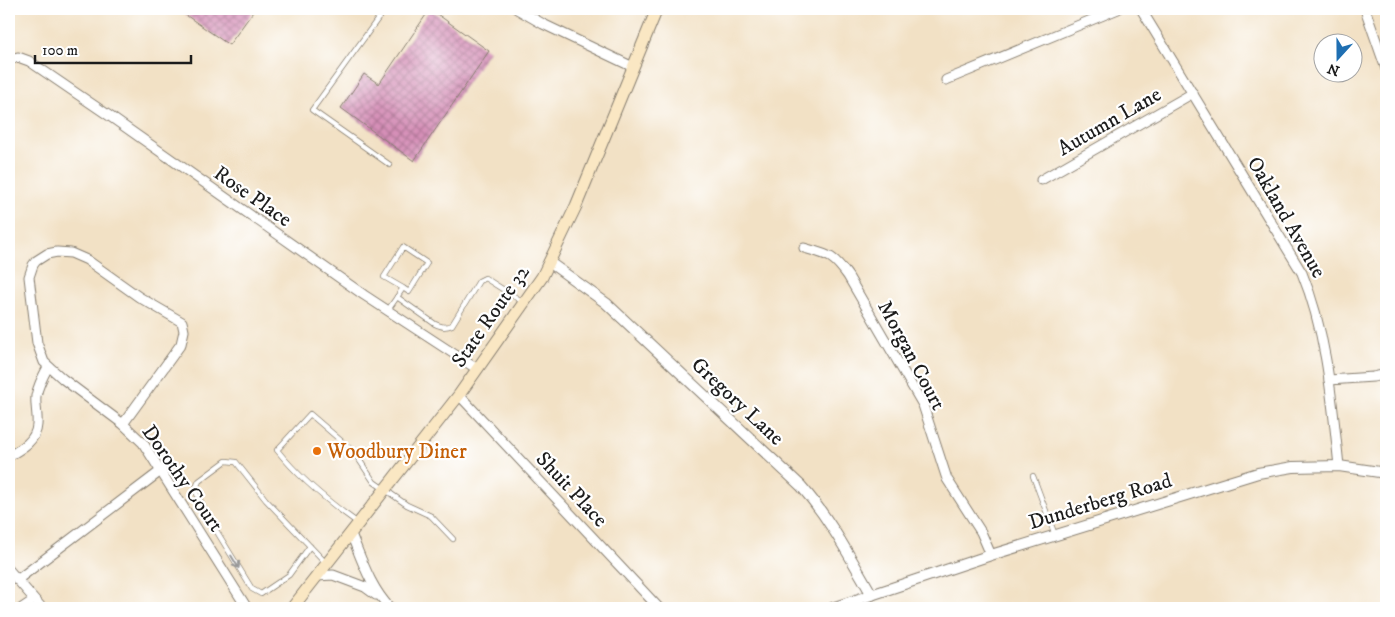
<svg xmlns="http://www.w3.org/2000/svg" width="1395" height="617" font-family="'IM FELL DW Pica',serif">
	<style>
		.building { fill: url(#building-cross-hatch) }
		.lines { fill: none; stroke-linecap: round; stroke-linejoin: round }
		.service-casing { stroke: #877e70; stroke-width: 6 }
		.minor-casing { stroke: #877e70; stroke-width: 11 }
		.tertiary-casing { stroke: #877e70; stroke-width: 12 }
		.secondary-casing { stroke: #877e70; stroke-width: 13 }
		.service { stroke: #fff; stroke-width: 4.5 }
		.minor { stroke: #fff; stroke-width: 9 }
		.tertiary { stroke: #fff; stroke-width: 10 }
		.secondary { stroke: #fae7c3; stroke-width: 11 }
		.oneway { stroke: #999 }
		.food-dot { fill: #e8710a; stroke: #fff; stroke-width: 2 }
		.labels { text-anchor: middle; stroke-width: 4.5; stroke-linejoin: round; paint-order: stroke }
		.street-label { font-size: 21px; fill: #1c1c1c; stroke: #fff }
		.food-label { font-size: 21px; fill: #c56008; stroke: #fff; text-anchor: start }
	</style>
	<defs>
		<pattern id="building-cross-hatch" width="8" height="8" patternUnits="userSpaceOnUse" patternTransform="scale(1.25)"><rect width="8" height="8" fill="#d58fb7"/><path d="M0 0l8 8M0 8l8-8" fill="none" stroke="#ac7494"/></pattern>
	</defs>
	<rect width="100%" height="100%" fill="#fff"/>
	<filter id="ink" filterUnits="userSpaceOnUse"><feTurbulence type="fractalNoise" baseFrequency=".02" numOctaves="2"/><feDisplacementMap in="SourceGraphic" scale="10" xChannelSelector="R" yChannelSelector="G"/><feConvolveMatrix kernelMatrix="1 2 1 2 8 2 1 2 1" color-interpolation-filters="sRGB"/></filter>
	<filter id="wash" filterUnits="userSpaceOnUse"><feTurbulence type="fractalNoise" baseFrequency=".0096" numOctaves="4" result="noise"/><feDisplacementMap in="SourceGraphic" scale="20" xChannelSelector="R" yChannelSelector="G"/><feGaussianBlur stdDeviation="1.12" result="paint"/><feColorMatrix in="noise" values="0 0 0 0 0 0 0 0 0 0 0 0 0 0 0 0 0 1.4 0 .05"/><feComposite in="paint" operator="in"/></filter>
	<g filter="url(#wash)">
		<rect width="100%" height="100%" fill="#f2e1c5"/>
		<g id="blocks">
			<g class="building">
				<polygon points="177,9 255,9 229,45"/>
				<polygon points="430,9 489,51 414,161 341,108 364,74 379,84"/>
			</g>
		</g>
	</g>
	<g filter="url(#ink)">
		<use href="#blocks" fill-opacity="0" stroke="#877e70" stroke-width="1"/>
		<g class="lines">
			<g class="service-casing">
				<g id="service">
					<polyline points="385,9 312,110 390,165"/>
					<polyline points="397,297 403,288 409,292 427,263 403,247 384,277 403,288"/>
					<path d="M388,310l9,-13 38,27c7,3 10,4 17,1l27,-44 6,-3 38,24"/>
					<polyline points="1033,476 1055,535"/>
					<path d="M358,523c-31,-22 -58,-44 -81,-73l33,-36 44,38 20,30 33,23 24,11 22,23"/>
					<polyline points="310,546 289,575 261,594 252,589 211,522 195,490 199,481 226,461 236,462 266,500 326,563"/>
				</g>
			</g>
			<g class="minor-casing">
				<g id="minor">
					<polyline points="517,9 543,24 633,67"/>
					<path d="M1141,9l161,264c25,61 30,128 37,193"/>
					<polyline points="1365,9 1386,69"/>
					<polyline points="9,60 18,57 29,61 111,117 364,295 477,369"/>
					<polyline points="946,80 1118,9"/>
					<polyline points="1041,180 1193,93"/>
					<path d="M804,248c25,7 29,7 44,28l75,129 24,74 34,53 10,23"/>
					<polyline points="1329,380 1373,377 1386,374"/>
					<polyline points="459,395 659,608"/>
					<polyline points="123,424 181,344 184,331 182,322 139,297 87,260 71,253 57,252 47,254 36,261 33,265 29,277 37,343 44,362 63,379 123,424 143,443 247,608"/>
					<path d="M9,456c12,-7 27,-15 28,-31 1,-10 -2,-19 -1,-29 2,-10 7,-20 12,-29"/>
					<path d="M351,534c11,26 19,53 39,74"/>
					<polyline points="9,570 42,608"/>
					<polyline points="317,576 333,575 365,587 376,595"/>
					<polyline points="17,580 162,470"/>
					<polyline points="22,608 34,600"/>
				</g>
			</g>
			<g class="tertiary-casing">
				<g id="tertiary">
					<path d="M549,262l57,41 195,183c29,33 49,71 71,109"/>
					<polyline points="832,608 991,555 1258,473 1293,467 1339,466 1386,473"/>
				</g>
			</g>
			<g class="secondary-casing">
				<polyline id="secondary" points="292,608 459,395 542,277 576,206 657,9"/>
			</g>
			<use href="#service" class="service"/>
			<use href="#minor" class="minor"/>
			<use href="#tertiary" class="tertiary"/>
			<use href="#secondary" class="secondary"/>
		</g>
		<defs><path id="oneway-shaft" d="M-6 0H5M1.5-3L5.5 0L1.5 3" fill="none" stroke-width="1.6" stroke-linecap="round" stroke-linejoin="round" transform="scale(1.25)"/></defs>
		<use class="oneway" href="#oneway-shaft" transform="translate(235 562) rotate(59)"/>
	</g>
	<circle class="food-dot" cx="317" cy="451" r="5"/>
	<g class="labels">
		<g class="street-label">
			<text transform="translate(1109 121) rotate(-30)" y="7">Autumn Lane</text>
			<text transform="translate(253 196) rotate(35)" y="7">Rose Place</text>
			<text transform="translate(1287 217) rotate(60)" y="7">Oakland Avenue</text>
			<text transform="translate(490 316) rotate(-55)" y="7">State Route 32</text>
			<text transform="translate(912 355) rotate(62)" y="7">Morgan Court</text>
			<text transform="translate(738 401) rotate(43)" y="7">Gregory Lane</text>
			<text transform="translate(183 478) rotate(55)" y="7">Dorothy Court</text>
			<text transform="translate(572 489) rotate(47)" y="7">Shuit Place</text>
			<text transform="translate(1100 501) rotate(-17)" y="7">Dunderberg Road</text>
		</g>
		<g class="food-label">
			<text x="327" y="458">Woodbury Diner</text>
		</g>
	</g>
	<rect width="1395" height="617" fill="none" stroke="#fff" stroke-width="30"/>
	<g transform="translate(1338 58) rotate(201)"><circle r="24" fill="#ffffff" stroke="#a4a4a4"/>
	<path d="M0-4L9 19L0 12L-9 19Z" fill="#1f6fb2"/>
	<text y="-8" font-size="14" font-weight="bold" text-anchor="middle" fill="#1c1c1c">N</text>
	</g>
	<path d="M35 55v8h156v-8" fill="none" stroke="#1c1c1c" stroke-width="2.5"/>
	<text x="42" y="55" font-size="15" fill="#1c1c1c" stroke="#ffffff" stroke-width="4" paint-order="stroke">100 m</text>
</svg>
